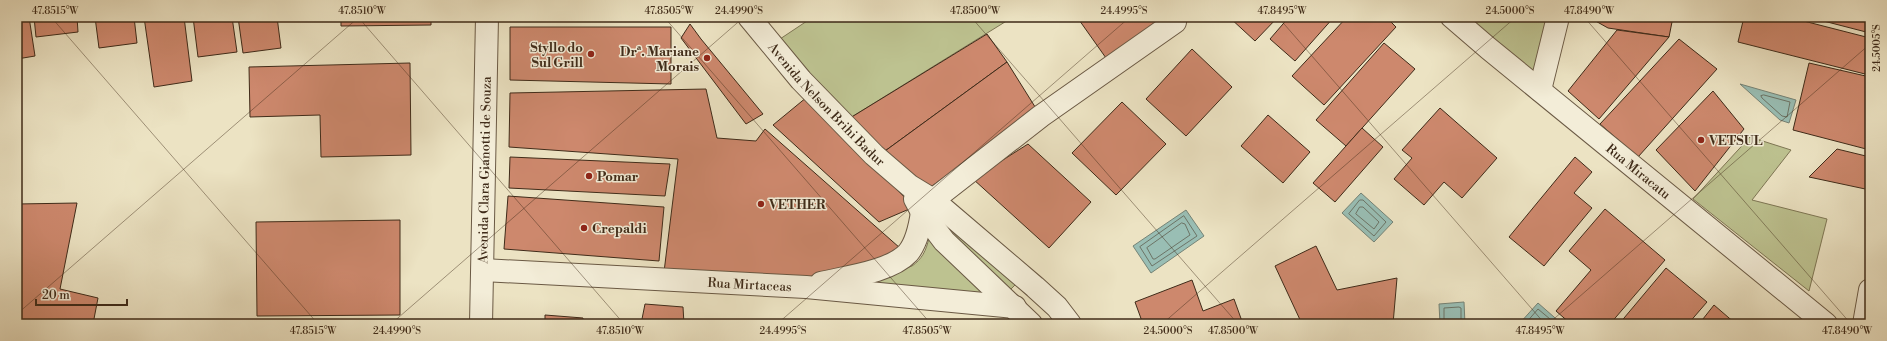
<svg xmlns="http://www.w3.org/2000/svg" width="1887" height="341" font-family="'Libre Bodoni',serif">
	<style>
		.green { fill: #bdc290; stroke: #7e7654 }
		.water { fill: #99beb4; stroke: #758376 }
		.lines { fill: none; stroke-linecap: round; stroke-linejoin: round }
		.shore { stroke: #6c7466; stroke-width: 1 }
		.building { fill: #cd886d; stroke: #3f2b19 }
		.street-casing { stroke: #6a5944; stroke-width: 24 }
		.street { stroke: #f3edd8; stroke-width: 22 }
		.ticks { fill: none; stroke: #3f2b19; stroke-width: 1; stroke-opacity: 0.45 }
		.poi-dot { fill: #8f2418; stroke: #f3edd8; stroke-width: 1.5 }
		.labels { text-anchor: middle; stroke-width: 3; stroke-linejoin: round; paint-order: stroke }
		.poi-label { font-size: 13px; font-weight: bold; fill: #3f2b19; stroke: #f3edd8; text-anchor: start }
		.street-label { font-size: 13px; fill: #3f2b19; stroke: #f3edd8 }
		.neatline { fill: none; stroke: #3f2b19; stroke-width: 1.5 }
		.ticks-label { font-size: 10px; text-anchor: middle; fill: #3f2b19 }
	</style>
	<rect width="100%" height="100%" fill="#ece3c3"/>
	<filter id="stains"><feTurbulence type="fractalNoise" baseFrequency=".005" numOctaves="4"/><feColorMatrix values="0 0 0 0 .2 0 0 0 0 .09 0 0 0 0 .02 0 0 0 .5 -.17"/></filter>
	<radialGradient id="worn" r=".72"><stop offset=".6" stop-color="#630" stop-opacity="0"/><stop offset="1" stop-color="#630" stop-opacity=".3"/></radialGradient>
	<g class="green">
		<polygon points="813,17 1013,17 850,118 777,41"/>
		<polygon points="1465,17 1550,17 1535,78"/>
		<polygon points="1750,137 1791,150 1752,200 1827,219 1809,291 1693,199"/>
		<polygon points="930,213 1021,279 1005,295"/>
		<path d="M929,238l64,59 -143,-13 62,-18c10,-7 14,-15 17,-28z"/>
	</g>
	<g class="water">
		<polygon points="1740,84 1796,100 1789,123 1780,120"/>
		<polygon points="1361,193 1393,222 1374,242 1342,213"/>
		<polygon points="1186,210 1204,236 1151,273 1133,246"/>
		<polygon points="1464,302 1465,324 1440,324 1439,304"/>
		<polygon points="1538,303 1562,324 1519,324"/>
	</g>
	<g class="lines">
		<g class="shore">
			<polygon points="1764,95 1790,102 1787,117 1782,116 1762,98 1761,96"/>
			<polygon points="1360,200 1363,200 1386,222 1374,236 1349,214"/>
			<polygon points="1360,207 1363,207 1379,222 1374,229 1356,214"/>
			<polygon points="1184,216 1197,236 1152,266 1140,247"/>
			<polygon points="1182,223 1185,224 1190,235 1155,259 1153,259 1147,248"/>
			<polyline points="1444,324 1444,308 1459,307 1461,308 1461,324"/>
			<polyline points="1525,324 1538,309 1556,324"/>
		</g>
	</g>
	<g class="building">
		<polygon points="17,17 29,17 35,56 17,59"/>
		<polygon points="34,17 77,17 78,32 36,37"/>
		<polygon points="95,17 134,17 137,43 99,48"/>
		<polygon points="144,17 184,17 192,81 154,87"/>
		<polygon points="193,17 232,17 237,52 198,57"/>
		<polygon points="238,17 277,17 281,48 243,53"/>
		<polygon points="294,17 320,17 320,20 294,21"/>
		<polygon points="341,17 431,17 431,25 341,26"/>
		<polygon points="535,17 642,17 626,21"/>
		<polygon points="1077,17 1155,17 1160,21 1106,58"/>
		<polygon points="1229,17 1278,17 1255,41"/>
		<polygon points="1289,17 1334,17 1295,61 1270,39"/>
		<polygon points="1347,17 1386,17 1396,27 1324,105 1292,76"/>
		<polygon points="1593,17 1673,17 1669,37 1608,28 1592,19"/>
		<polygon points="1744,17 1788,17 1870,38 1870,55 1865,74 1738,42"/>
		<polygon points="1808,17 1870,17 1870,33"/>
		<polygon points="690,24 701,39 763,114 746,124 681,38"/>
		<polygon points="510,27 671,27 671,84 510,80"/>
		<polygon points="1617,30 1669,37 1599,119 1568,91"/>
		<polygon points="987,34 1007,62 885,151 850,118"/>
		<polygon points="1679,39 1717,69 1638,157 1600,124"/>
		<polygon points="1384,43 1415,69 1346,146 1316,120"/>
		<polygon points="1192,49 1232,87 1186,136 1146,99"/>
		<polygon points="1007,62 1037,110 928,189 885,151"/>
		<polygon points="410,63 411,155 321,157 320,115 250,117 249,67"/>
		<polygon points="1809,63 1870,77 1870,150 1793,130"/>
		<polygon points="706,89 717,138 756,141 765,129 900,248 878,260 801,279 664,272 678,159 509,147 510,93"/>
		<polygon points="1713,91 1744,129 1695,191 1656,150"/>
		<polygon points="807,97 914,207 879,222 773,125"/>
		<polygon points="1122,102 1166,144 1116,195 1072,153"/>
		<polygon points="1440,108 1497,158 1462,198 1444,182 1424,205 1394,179 1412,158 1402,150"/>
		<polygon points="1268,115 1310,152 1283,183 1241,146"/>
		<polygon points="1362,128 1383,147 1335,202 1313,183"/>
		<polygon points="1028,144 1091,202 1049,248 973,179"/>
		<polygon points="1837,149 1870,157 1870,190 1809,177"/>
		<polygon points="510,157 670,164 665,196 509,188"/>
		<polygon points="1575,157 1592,172 1574,193 1592,208 1544,266 1509,237"/>
		<polygon points="508,196 664,207 659,261 504,249"/>
		<polygon points="77,203 60,289 98,298 93,324 17,324 17,204"/>
		<polygon points="1605,209 1665,260 1610,324 1571,324 1556,311 1591,270 1569,251"/>
		<polygon points="400,220 400,315 257,316 256,222"/>
		<polygon points="1316,246 1337,290 1397,278 1393,324 1302,324 1275,266"/>
		<polygon points="1666,268 1707,302 1688,324 1619,324"/>
		<polygon points="1192,280 1203,311 1234,299 1243,324 1143,324 1135,302"/>
		<polygon points="645,304 683,307 684,324 641,324"/>
		<polygon points="1714,305 1736,324 1699,324"/>
		<polygon points="545,315 583,318 583,324 545,324"/>
	</g>
	<g class="lines">
		<g class="street-casing">
			<g id="street">
				<path id="s1" d="M749,17l52,63 73,75 36,31 23,14 102,87 22,20 13,17"/>
				<path id="s2" d="M1452,17l36,31 338,276"/>
				<polyline points="1540,90 1558,17"/>
				<polyline points="915,199 922,212 944,241 1031,324"/>
				<polyline points="922,212 933,200 1041,116 1175,22"/>
				<path id="s3" d="M483,270l323,17 209,20"/>
				<path d="M821,283c25,-6 69,-11 87,-30 9,-11 12,-27 14,-41"/>
				<path id="s4" d="M481,324l6,-307"/>
				<polyline points="1864,324 1870,290"/>
			</g>
		</g>
		<use href="#street" class="street"/>
	</g>
	<path class="ticks" d="M51,17l267,307M358,17l266,307M664,17l267,307M971,17l267,307M1278,17l267,307M1584,17l267,307M17,314l342,-297M391,324l353,-307M777,324l353,-307M1162,324l354,-307M1548,324l322,-280"/>
	<g class="poi-dot">
		<circle cx="591" cy="54" r="4"/>
		<circle cx="707" cy="58" r="4"/>
		<circle cx="1701" cy="140" r="4"/>
		<circle cx="589" cy="176" r="4"/>
		<circle cx="761" cy="204" r="4"/>
		<circle cx="584" cy="228" r="4"/>
	</g>
	<g class="labels">
		<g class="poi-label">
			<text x="583" y="52" text-anchor="end">Styllo do<tspan x="583" dy="15">Sul Grill</tspan></text>
			<text x="699" y="56" text-anchor="end">Drª. Mariane<tspan x="699" dy="15">Morais</tspan></text>
			<text x="1709" y="145">VETSUL</text>
			<text x="597" y="181">Pomar</text>
			<text x="769" y="209">VETHER</text>
			<text x="592" y="233">Crepaldi</text>
		</g>
		<g class="street-label">
			<text dy="5" stroke="none"><textPath href="#s1" startOffset="117">Avenida Nelson Brihi Badur</textPath></text>
			<text dy="5" stroke="none"><textPath href="#s4" startOffset="154">Avenida Clara Gianotti de Souza</textPath></text>
			<text dy="5" stroke="none"><textPath href="#s2" startOffset="242">Rua Miracatu</textPath></text>
			<text dy="5" stroke="none"><textPath href="#s3" startOffset="267">Rua Mirtaceas</textPath></text>
		</g>
	</g>
	<rect width="1887" height="341" fill="none" stroke="#ece3c3" stroke-width="44"/>
	<path d="M36 299v6h91v-6" fill="none" stroke="#3f2b19" stroke-width="2"/>
	<text x="42" y="299" font-size="12" fill="#3f2b19" stroke="#f3edd8" stroke-width="3" paint-order="stroke">20 m</text>
	<rect x="22" y="22" width="1843" height="297" class="neatline"/>
	<g class="ticks-label">
		<text x="55" y="14">47.8515°W</text>
		<text x="362" y="14">47.8510°W</text>
		<text x="669" y="14">47.8505°W</text>
		<text x="739" y="14">24.4990°S</text>
		<text x="975" y="14">47.8500°W</text>
		<text x="1124" y="14">24.4995°S</text>
		<text x="1282" y="14">47.8495°W</text>
		<text x="1510" y="14">24.5000°S</text>
		<text x="1589" y="14">47.8490°W</text>
		<text transform="translate(1876 48) rotate(-90)" y="4">24.5005°S</text>
		<text x="313" y="334">47.8515°W</text>
		<text x="397" y="334">24.4990°S</text>
		<text x="620" y="334">47.8510°W</text>
		<text x="783" y="334">24.4995°S</text>
		<text x="927" y="334">47.8505°W</text>
		<text x="1168" y="334">24.5000°S</text>
		<text x="1233" y="334">47.8500°W</text>
		<text x="1540" y="334">47.8495°W</text>
		<text x="1847" y="334">47.8490°W</text>
	</g>
	<rect width="100%" height="100%" filter="url(#stains)"/>
	<rect width="100%" height="100%" fill="url(#worn)"/>
</svg>
